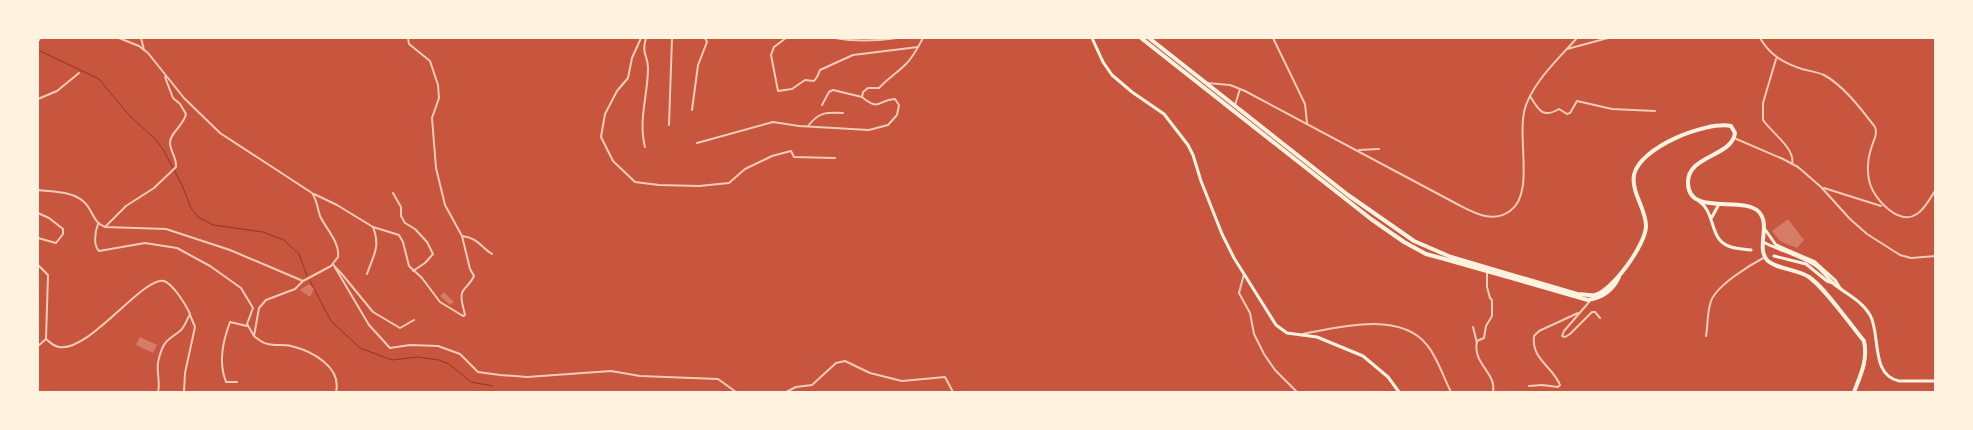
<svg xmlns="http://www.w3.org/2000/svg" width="1973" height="430" font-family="'PT Sans',sans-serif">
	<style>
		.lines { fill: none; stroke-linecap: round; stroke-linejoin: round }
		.stream { stroke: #8f3625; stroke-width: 1 }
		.building { fill: #d67c66 }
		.minor { stroke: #f1ccb7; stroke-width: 2 }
		.secondary { stroke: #fff3e0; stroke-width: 3 }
		.motorway { stroke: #fff3e0; stroke-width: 4 }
	</style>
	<rect width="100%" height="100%" fill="#c8553d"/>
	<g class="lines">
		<g class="stream">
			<polyline points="38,50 99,79 128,114 157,141 164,151 182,185 191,208 198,217 213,225 263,232 284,240 299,254 307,276"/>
			<polyline points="310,281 331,321 360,348 392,360 417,357 439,360 449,364 471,382 493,386"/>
		</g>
	</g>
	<g class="building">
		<polygon points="1788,219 1804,240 1797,248 1780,241 1772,231"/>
		<polygon points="309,284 314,289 310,297 300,290"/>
		<polygon points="444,292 454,302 450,305 440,296"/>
		<polygon points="140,337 157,345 153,353 136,345"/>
	</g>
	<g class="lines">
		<g class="minor">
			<path d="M119,38l20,8 9,7 36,45 36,35 92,60c5,7 5,14 8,23 6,13 20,26 18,41l-7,9 -28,15 -8,8 -29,11 -7,8 -5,28c4,3 8,7 14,8 7,2 16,0 23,2 21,5 51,21 45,46"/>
			<polyline points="141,38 144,50"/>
			<path d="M408,38l1,6 21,17 8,24 1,13 -7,20 4,50 9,37 17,31c17,2 18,11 30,18"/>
			<polyline points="641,38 632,58 628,78 617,91 605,114 601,137 613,161 635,182 659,185 699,186 729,183 745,169 772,156 791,151 794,157 835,158"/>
			<polyline points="786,38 774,47 771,55 778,91 792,89 805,80 814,81 817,77 820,70 853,55 918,47"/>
			<path d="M835,38c21,4 41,3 62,0"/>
			<polyline points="1273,38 1305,104 1307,123"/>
			<path d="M1760,38c10,17 23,25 42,31 7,2 15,3 22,6 20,11 37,34 51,52 3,8 -2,14 -4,22 -4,11 -4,25 -1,35 5,16 29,42 47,30 8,-5 14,-17 19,-25"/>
			<polyline points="39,40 40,38"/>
			<polyline points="1567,49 1608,38"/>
			<path d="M1776,59l-13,44v17c8,12 33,29 29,44"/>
			<path d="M1207,83l23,2 15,6 212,113c16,8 35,20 53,7 26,-18 5,-77 16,-106 10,-26 33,-47 51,-67"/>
			<path d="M1530,96c8,13 12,23 29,13l8,5 3,-1 7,-12 35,8 43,2"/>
			<polyline points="38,99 57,91 79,73"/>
			<polyline points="822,105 829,92 833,90 862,97"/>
			<polyline points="1235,105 1240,89"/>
			<polyline points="692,110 698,65 707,42 705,38"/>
			<polyline points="669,125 672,38"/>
			<path d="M808,126c11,-14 18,-14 35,-13"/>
			<polyline points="1734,138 1783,159 1798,167 1821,187 1850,219 1867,234 1900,255 1911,258 1936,256"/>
			<path d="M697,143l76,-21 26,4 70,4 19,-5 9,-10 2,-10 -4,-6c-18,1 -15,13 -33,-2l1,-5 5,-4h11c8,-9 18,-15 27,-24 8,-8 12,-17 17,-26"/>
			<path d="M645,147c-7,-27 3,-52 3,-79 0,-14 -7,-13 -2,-30"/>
			<polyline points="1359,150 1379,149"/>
			<polyline points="1824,188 1881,206"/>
			<path d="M38,190c14,2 33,1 45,11 10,8 9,21 22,26l61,2 64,21 73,31"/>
			<polyline points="393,193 401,207 401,216 405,223 415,229 427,242 433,254 425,263 413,271"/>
			<path d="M314,194l23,11 36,22 26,8 4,7 6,24 13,12 18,24 23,14 2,-1c-1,-6 -5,-15 -3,-22 1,-4 9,-10 12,-17l-4,-7 -8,-33"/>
			<polyline points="38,213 49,218 63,229 63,234 56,243 38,238"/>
			<path d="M98,224c-3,8 -5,21 1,27l46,-8 32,5 33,18 31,22 12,20 -6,16 7,12"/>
			<path d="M105,227l21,-21 28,-18 22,-21c1,-9 -6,-16 -6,-24 0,-11 13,-16 16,-29l-6,-10 -7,-6 -8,-21"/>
			<polyline points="333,264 369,325 390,348 410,345 438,346 460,354 478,372 500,375 527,377 611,371 640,376 718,379 736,392"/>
			<path d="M38,265l10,10 -2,64c4,3 7,7 13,8 30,6 84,-71 105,-66 9,3 22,24 26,33 -3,5 -5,13 -10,17 -13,10 -16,9 -21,27 -4,12 2,23 -1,34"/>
			<polyline points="335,267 341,273 373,312 400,328 414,320"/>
			<path d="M1487,271v16l3,11 2,2v16l-6,10 -2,12 -7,3c-5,23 20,32 16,51"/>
			<path d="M367,274c6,-18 14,-27 6,-47"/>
			<polyline points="1244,274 1239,293 1250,313 1254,334 1264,354 1275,370 1297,392"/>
			<polyline points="1590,301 1564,331 1562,336 1565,337 1570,334 1592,312 1595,312 1600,318"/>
			<polyline points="1473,327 1477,343"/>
			<path d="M1303,334c36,-7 97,-23 124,11 11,13 16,32 24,47"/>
			<path d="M1706,336c2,-11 1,-24 5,-35 6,-16 39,-36 54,-44"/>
			<polyline points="38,346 46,339"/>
			<path d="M237,382h-11c-8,-20 -3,-41 4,-60l17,4"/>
			<path d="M1529,386l13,-1 16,2 2,-2c-7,-18 -29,-26 -26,-49l5,-5 39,-18"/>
			<polyline points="184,392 185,373 195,327 190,315"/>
			<polyline points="451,392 454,392"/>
			<polyline points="786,392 796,387 812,385 836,363 845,361 870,373 902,381 945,377 953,392"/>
		</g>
		<g class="secondary">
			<polyline points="1092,38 1103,62 1112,75 1132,92 1164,114 1188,145 1193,155 1201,181 1222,234 1234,258 1276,325 1287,333 1317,337 1363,356 1388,377 1399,392"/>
			<path d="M1699,201c18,13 9,39 32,46 7,2 14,2 20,3"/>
			<polyline points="1712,217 1719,204"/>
			<polyline points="1764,228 1776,245 1815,262 1835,280 1840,288"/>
			<path d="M1763,242c16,8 35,13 50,22 9,5 14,14 22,21 12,9 27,16 35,30 11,19 0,60 29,66h37"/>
			<polyline points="1774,256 1806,264 1827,281 1833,283"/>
		</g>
		<g class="motorway">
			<path d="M1141,38l230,181 33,23 22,12 15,4 147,42c14,-2 25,-10 31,-23"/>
			<path d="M1149,38l199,157 66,46 37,16 126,37c5,0 13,2 18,1 18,-5 51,-51 51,-69 0,-17 -15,-34 -12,-51 6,-28 72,-54 97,-49l4,7c-3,24 -48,22 -47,50 0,34 55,12 71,29 12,13 -3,35 8,48 8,9 30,9 42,17 17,12 40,46 55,64 4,19 -3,33 -10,51"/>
		</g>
	</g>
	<rect width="1973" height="430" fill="none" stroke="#fff3e0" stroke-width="78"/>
</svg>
